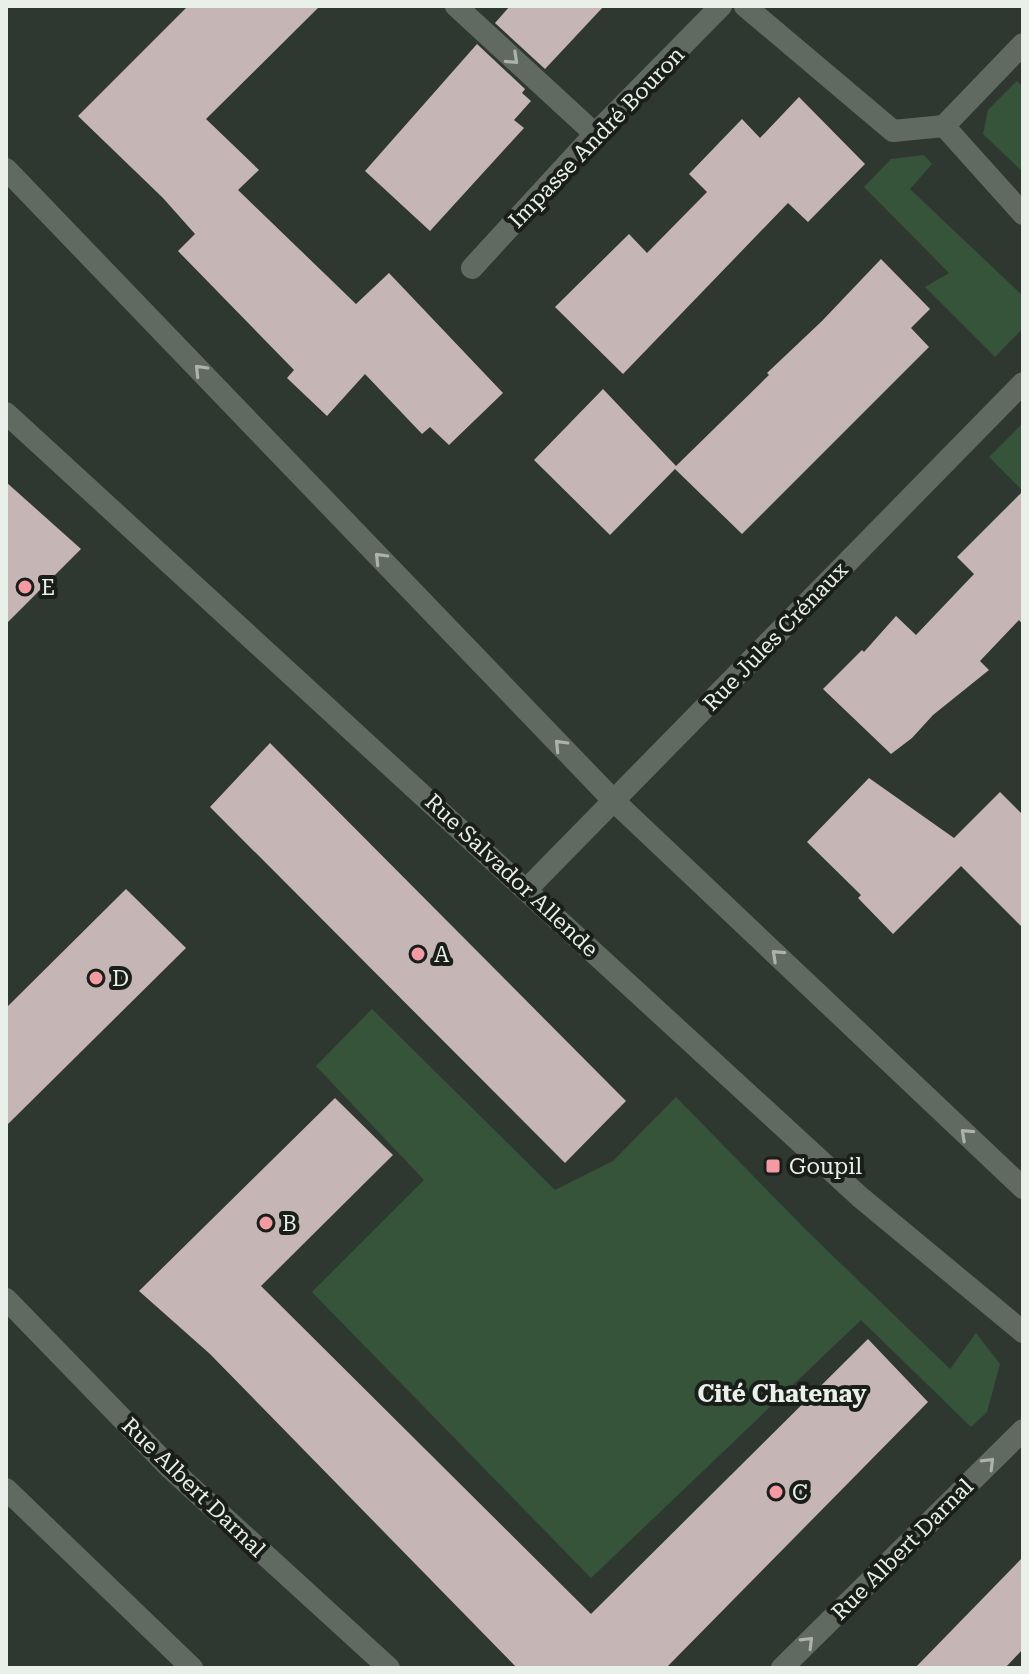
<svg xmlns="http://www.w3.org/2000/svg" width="1029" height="1674" font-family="'Roboto Serif',serif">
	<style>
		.green { fill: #36543a }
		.building { fill: #c6b5b5 }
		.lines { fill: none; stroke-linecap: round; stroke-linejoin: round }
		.minor { stroke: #606a61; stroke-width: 22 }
		.oneway { stroke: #abb3ac }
		.poi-dot { fill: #f49aa2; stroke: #1a1e1a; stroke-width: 3 }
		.labels { text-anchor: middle; stroke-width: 8; stroke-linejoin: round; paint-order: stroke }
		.street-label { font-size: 22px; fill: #e9efe9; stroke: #1a1e1a }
		.poi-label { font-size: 22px; fill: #e9efe9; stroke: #1a1e1a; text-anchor: start }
		.neighbourhood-label { font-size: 24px; font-weight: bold; fill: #e9efe9; stroke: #1a1e1a }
	</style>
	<rect width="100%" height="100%" fill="#2f3830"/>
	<g class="green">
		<polygon points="1017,81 1023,87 1023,172 983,134 988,110"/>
		<polygon points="924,155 932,164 910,189 1023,296 1023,328 995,357 925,287 949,273 864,187 891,159"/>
		<polygon points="1023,423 1023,491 989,457"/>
		<polygon points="372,1009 555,1190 613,1161 676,1097 806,1230 950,1369 976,1333 1000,1364 987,1412 971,1427 861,1320 591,1578 312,1292 424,1180 316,1066"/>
	</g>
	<g class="building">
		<polygon points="188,6 320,6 206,119 259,170 238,190 356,304 389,273 503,393 449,445 430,427 422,434 365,374 327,416 287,378 294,370 178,251 195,234 163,198 78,116"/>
		<polygon points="510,6 604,6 545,69 495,23"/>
		<polygon points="477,44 525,89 522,93 531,101 514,120 524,128 430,231 365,171"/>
		<polygon points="799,97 865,164 808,222 788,203 623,374 555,307 629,234 647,253 707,192 689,174 742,119 760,138"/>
		<polygon points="881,259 930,309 911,328 929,347 742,534 675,469 610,535 534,460 603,389 676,466 769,375 767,373 822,321"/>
		<polygon points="6,482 81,549 6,624"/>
		<polygon points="1023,491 1023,625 1019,620 980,661 989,670 933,715 912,738 891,754 823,689 862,650 864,652 896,616 916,635 974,574 957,557"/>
		<polygon points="270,743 626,1101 565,1163 210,807"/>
		<polygon points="869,778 954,838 1000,792 1023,815 1023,928 961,866 893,934 858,898 861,895 807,842"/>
		<polygon points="126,889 186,948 6,1126 6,1008"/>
		<polygon points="335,1098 393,1155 261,1286 591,1614 868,1339 928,1402 666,1668 517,1668 210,1354 139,1291"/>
		<polygon points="1023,1557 1023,1649 1005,1668 915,1668"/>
	</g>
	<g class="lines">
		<g class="minor">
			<polyline points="456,6 595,134"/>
			<polyline points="745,6 893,131 944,126"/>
			<polyline points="1023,44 944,126 1023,214"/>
			<polyline points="6,169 614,801 1023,1188"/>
			<polyline points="472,268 595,134 721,6"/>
			<polyline points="6,413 860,1197 1023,1332"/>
			<polyline points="527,889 1023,383"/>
			<polyline points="6,1299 171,1469 389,1668"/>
			<polyline points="6,1489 192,1668"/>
			<polyline points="782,1668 1023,1430"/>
		</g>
	</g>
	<defs><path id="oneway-chevron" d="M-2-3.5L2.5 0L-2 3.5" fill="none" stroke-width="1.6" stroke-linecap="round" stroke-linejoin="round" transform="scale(2)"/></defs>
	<g class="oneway">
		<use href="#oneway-chevron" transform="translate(513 59) rotate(43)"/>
		<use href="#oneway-chevron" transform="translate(200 370) rotate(-134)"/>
		<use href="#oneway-chevron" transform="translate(380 558) rotate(-134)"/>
		<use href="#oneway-chevron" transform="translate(560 745) rotate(-134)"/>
		<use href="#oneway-chevron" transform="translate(777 955) rotate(-137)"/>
		<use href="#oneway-chevron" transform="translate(966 1134) rotate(-137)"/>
		<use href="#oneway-chevron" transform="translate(989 1463) rotate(-45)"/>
		<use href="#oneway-chevron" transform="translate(808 1642) rotate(-45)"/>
	</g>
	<g class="poi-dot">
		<circle cx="25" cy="587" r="8"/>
		<circle cx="418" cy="954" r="8"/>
		<circle cx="96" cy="978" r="8"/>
		<rect x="765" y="1158" width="16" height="16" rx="4"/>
		<circle cx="266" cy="1223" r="8"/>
		<circle cx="776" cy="1492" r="8"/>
	</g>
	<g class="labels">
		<g class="street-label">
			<text transform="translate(596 137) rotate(-46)" y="8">Impasse André Bouron</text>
			<text transform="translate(775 636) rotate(-46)" y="8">Rue Jules Crénaux</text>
			<text transform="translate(512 875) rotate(43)" y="8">Rue Salvador Allende</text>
			<text transform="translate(194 1487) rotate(44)" y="8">Rue Albert Darnal</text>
			<text transform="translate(902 1549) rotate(-45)" y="8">Rue Albert Darnal</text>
		</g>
		<g class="poi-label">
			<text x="41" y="595">E</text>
			<text x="434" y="962">A</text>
			<text x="112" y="986">D</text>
			<text x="789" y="1174">Goupil</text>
			<text x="282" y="1231">B</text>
			<text x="792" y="1500">C</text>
		</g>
		<g class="neighbourhood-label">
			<text x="782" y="1402">Cité Chatenay</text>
		</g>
	</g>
	<rect width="1029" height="1674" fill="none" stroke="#e9efe9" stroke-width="16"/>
</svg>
